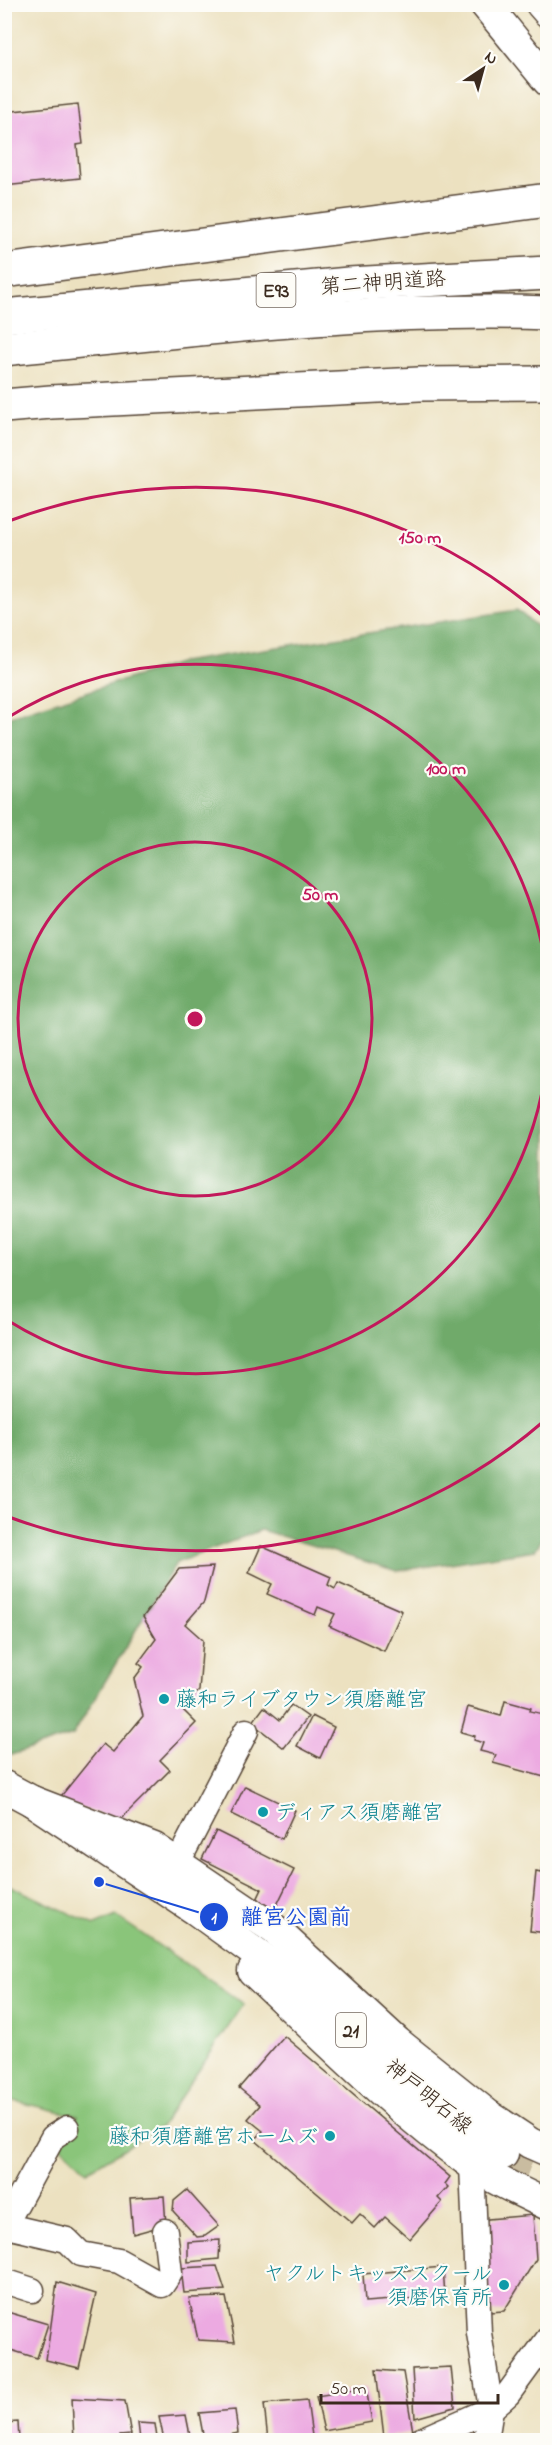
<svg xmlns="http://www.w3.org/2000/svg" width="552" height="2445" font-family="'Indie Flower','Klee One',sans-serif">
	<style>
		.green { fill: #8ac57a; stroke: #62784c; stroke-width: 1.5 }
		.forest { fill: #6faa6a; stroke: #556a44; stroke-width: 1.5 }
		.building { fill: #ecaae1 }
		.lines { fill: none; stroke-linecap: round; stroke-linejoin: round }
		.major-tunnel { stroke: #c9bca0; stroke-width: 30; stroke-dasharray: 30 15; stroke-linecap: butt }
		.minor-casing { stroke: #564536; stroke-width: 27 }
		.major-casing { stroke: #564536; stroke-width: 33 }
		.highway-casing { stroke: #564536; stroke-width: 36 }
		.minor { stroke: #fff; stroke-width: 24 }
		.major { stroke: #fff; stroke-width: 30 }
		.highway { stroke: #fff; stroke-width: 33 }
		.ring { fill: none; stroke: #c2185b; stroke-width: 3 }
		.culture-dot { fill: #0f9aa8; stroke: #fdfcf7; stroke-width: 2 }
		.labels { text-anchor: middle; stroke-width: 4.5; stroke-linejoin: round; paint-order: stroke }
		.shield { fill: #fdfcf7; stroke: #75695f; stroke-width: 1.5 }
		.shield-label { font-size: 20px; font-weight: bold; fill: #3b2a1e }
		.street-label { font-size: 21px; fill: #3b2a1e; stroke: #fdfcf7 }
		.culture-label { font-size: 21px; fill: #0d838f; stroke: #fdfcf7; text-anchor: start }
		.centre { fill: #c2185b; stroke: #fdfcf7; stroke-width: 3 }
		.ring-label { font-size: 18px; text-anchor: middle; font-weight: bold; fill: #c2185b; stroke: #fdfcf7; stroke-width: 4.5; stroke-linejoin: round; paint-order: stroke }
		.leader { fill: none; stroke: #1d4ed8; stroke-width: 2 }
		.callout-dot { fill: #1d4ed8; stroke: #fdfcf7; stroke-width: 2 }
		.mark-label { font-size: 18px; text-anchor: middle; font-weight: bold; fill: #fff }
		.callout-label { font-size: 22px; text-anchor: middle; font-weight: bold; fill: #1d4ed8; stroke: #fdfcf7; stroke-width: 4.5; stroke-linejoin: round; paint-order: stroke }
	</style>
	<rect width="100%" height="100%" fill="#fdfcf7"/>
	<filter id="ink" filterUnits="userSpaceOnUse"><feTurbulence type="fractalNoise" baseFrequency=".0167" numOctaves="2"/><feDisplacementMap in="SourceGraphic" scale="12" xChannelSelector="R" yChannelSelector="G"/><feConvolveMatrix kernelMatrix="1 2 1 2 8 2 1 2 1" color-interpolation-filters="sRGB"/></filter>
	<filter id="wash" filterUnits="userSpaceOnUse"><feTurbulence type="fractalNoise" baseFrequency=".008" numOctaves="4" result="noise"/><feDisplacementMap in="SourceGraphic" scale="24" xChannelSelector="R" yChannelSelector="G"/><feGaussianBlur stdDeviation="1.35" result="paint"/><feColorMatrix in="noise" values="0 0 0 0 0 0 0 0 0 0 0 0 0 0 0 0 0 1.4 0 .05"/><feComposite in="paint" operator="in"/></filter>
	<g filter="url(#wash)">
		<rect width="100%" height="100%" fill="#ece1c0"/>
		<polygon class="green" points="4,1883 95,1925 116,1916 244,2004 160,2127 87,2171 61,2146 78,2116 10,2100 4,2040"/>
		<polygon class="forest" points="517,610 547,635 547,1532 535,1550 397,1571 261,1530 176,1563 73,1735 5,1757 4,718 181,662"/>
		<g id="blocks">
			<g class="building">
				<polygon points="78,104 83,144 77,145 80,178 4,186 4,112"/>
				<polygon points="261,1546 331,1577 328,1585 335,1589 338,1583 402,1611 384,1651 329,1626 335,1614 318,1607 315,1615 267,1594 272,1584 249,1573"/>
				<polygon points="213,1567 204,1602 185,1624 203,1640 199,1691 181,1708 196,1723 160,1760 170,1770 120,1820 57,1801 103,1744 113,1752 143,1716 134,1679 143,1667 138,1663 156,1639 143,1617 179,1569"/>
				<polygon points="505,1701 531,1708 530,1711 548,1715 548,1778 493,1763 496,1755 480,1751 483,1743 474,1740 475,1736 461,1732 468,1707 501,1716"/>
				<polygon points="291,1705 308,1717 284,1748 252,1723 264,1707 280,1720"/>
				<polygon points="312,1716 334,1727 320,1758 297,1746"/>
				<polygon points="245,1786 295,1810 282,1839 231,1814"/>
				<polygon points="216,1831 294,1870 272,1915 254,1906 262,1889 202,1859"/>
				<polygon points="542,1866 548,1866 548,1933 530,1931 536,1872 541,1873"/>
				<polygon points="284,2036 450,2177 445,2184 448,2187 438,2198 442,2202 410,2239 385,2217 375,2228 360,2214 352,2223 255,2140 263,2131 248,2119 260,2105 239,2088"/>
				<polygon points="187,2190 219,2226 205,2236 197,2237 173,2211 174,2201"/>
				<polygon points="164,2196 166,2225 133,2234 130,2198"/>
				<polygon points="533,2215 536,2259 504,2311 489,2312 482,2225 488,2219"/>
				<polygon points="220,2240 219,2259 188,2262 188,2242"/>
				<polygon points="217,2266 225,2290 184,2293 181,2268"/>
				<polygon points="443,2267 445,2296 365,2302 363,2274"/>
				<polygon points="57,2282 96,2294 79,2368 46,2360"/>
				<polygon points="226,2297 235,2342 198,2340 189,2298"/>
				<polygon points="4,2311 48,2324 37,2358 4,2348"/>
				<polygon points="451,2367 455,2407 415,2418 412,2369"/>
				<polygon points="376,2370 403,2372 413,2432 384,2437"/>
				<polygon points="366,2388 372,2422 324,2431 316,2396"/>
				<polygon points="72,2398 125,2401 131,2435 120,2436 120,2440 74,2440"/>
				<polygon points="307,2400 312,2436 268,2440 264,2404"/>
				<polygon points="235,2410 238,2433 229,2435 230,2440 204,2440 199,2413"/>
				<polygon points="186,2415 191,2440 164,2440 159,2417"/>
				<polygon points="18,2422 19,2440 4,2440 4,2423"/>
				<polygon points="138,2423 155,2424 157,2438 140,2440"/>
			</g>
		</g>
	</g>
	<g filter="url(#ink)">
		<use href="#blocks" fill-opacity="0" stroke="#564536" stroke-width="1.5"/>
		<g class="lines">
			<polyline class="major-tunnel" points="503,2154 548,2171"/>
			<g class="minor-casing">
				<g id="minor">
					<polyline points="177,1864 246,1731"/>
					<polyline points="472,2165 479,2333 491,2409 486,2440"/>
					<polyline points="7,2226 67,2240 81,2254 119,2261 162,2285 170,2273 165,2231"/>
					<polyline points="4,2227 53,2137 67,2128"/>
					<polyline points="4,2281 32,2290"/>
					<polyline points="421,2440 491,2409 508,2394 548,2339"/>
				</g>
			</g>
			<g class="major-casing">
				<g id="major">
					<polyline points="485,4 548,81"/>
					<polyline points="541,4 548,12"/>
					<polyline points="4,1786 32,1801 196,1910 302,1987 413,2085 503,2154"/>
					<polyline points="32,1801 154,1848 274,1929 397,2042 488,2115 530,2143 548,2151"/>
					<path d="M253,1971c71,66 139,136 217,192 24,17 51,29 78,42"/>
				</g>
			</g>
			<g class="highway-casing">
				<g id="highway">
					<polyline points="4,271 548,200"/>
					<polyline points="4,316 349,284 548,273"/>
					<path d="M4,349c181,-18 362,-42 544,-36"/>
					<polyline points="4,406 51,402 419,384 548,383"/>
				</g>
			</g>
			<use href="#minor" class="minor"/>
			<use href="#major" class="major"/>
			<use href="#highway" class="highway"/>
		</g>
	</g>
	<g class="ring">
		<circle cx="195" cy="1019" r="177"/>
		<path d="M547 1062A355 355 0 0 1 7 1320M7 718A355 355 0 0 1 547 976"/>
		<path d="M544 1421A532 532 0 0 1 9 1517M9 521A532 532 0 0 1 544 617"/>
	</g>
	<g class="culture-dot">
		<circle cx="164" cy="1699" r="6"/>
		<circle cx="263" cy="1812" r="6"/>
		<circle cx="330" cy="2136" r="6"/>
		<circle cx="504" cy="2285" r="6"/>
	</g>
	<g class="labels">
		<g class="shield">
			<rect x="256.5" y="273" width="39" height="34" rx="4.5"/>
			<rect x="336" y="2013" width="30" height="34" rx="4.5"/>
		</g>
		<g class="shield-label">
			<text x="276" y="297">E93</text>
			<text x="351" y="2037">21</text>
		</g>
		<g class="street-label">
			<text transform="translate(383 282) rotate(-4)" y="7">第二神明道路</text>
			<text transform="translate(429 2096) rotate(39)" y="7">神戸明石線</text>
		</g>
		<g class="culture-label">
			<text x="176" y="1706">藤和ライブタウン須磨離宮</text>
			<text x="275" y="1819">ディアス須磨離宮</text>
			<text x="318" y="2143" text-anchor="end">藤和須磨離宮ホームズ</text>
			<text x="492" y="2280" text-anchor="end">ヤクルトキッズスクール<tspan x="492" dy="24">須磨保育所</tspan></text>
		</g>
	</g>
	<circle cx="195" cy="1019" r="9" class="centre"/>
	<g class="ring-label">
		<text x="420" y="543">150 m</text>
		<text x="446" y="774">100 m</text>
		<text x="320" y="900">50 m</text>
	</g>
	<path class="leader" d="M99 1882L214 1917"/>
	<g class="callout-dot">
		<circle cx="99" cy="1882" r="6"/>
		<circle cx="214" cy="1917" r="15"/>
	</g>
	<g class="mark-label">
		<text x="214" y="1923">1</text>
	</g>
	<g class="callout-label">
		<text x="296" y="1924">離宮公園前</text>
	</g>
	<rect width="552" height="2445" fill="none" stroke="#fdfcf7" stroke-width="24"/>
	<g transform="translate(483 69) rotate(36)" stroke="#fdfcf7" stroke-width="4.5" paint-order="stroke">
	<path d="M0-4.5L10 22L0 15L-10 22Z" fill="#3b2a1e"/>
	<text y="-9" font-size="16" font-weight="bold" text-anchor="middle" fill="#3b2a1e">N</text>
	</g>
	<path d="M321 2394v9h177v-9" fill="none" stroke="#3b2a1e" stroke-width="3"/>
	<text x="330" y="2394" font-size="18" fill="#3b2a1e" stroke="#fdfcf7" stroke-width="4.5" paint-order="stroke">50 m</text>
</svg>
